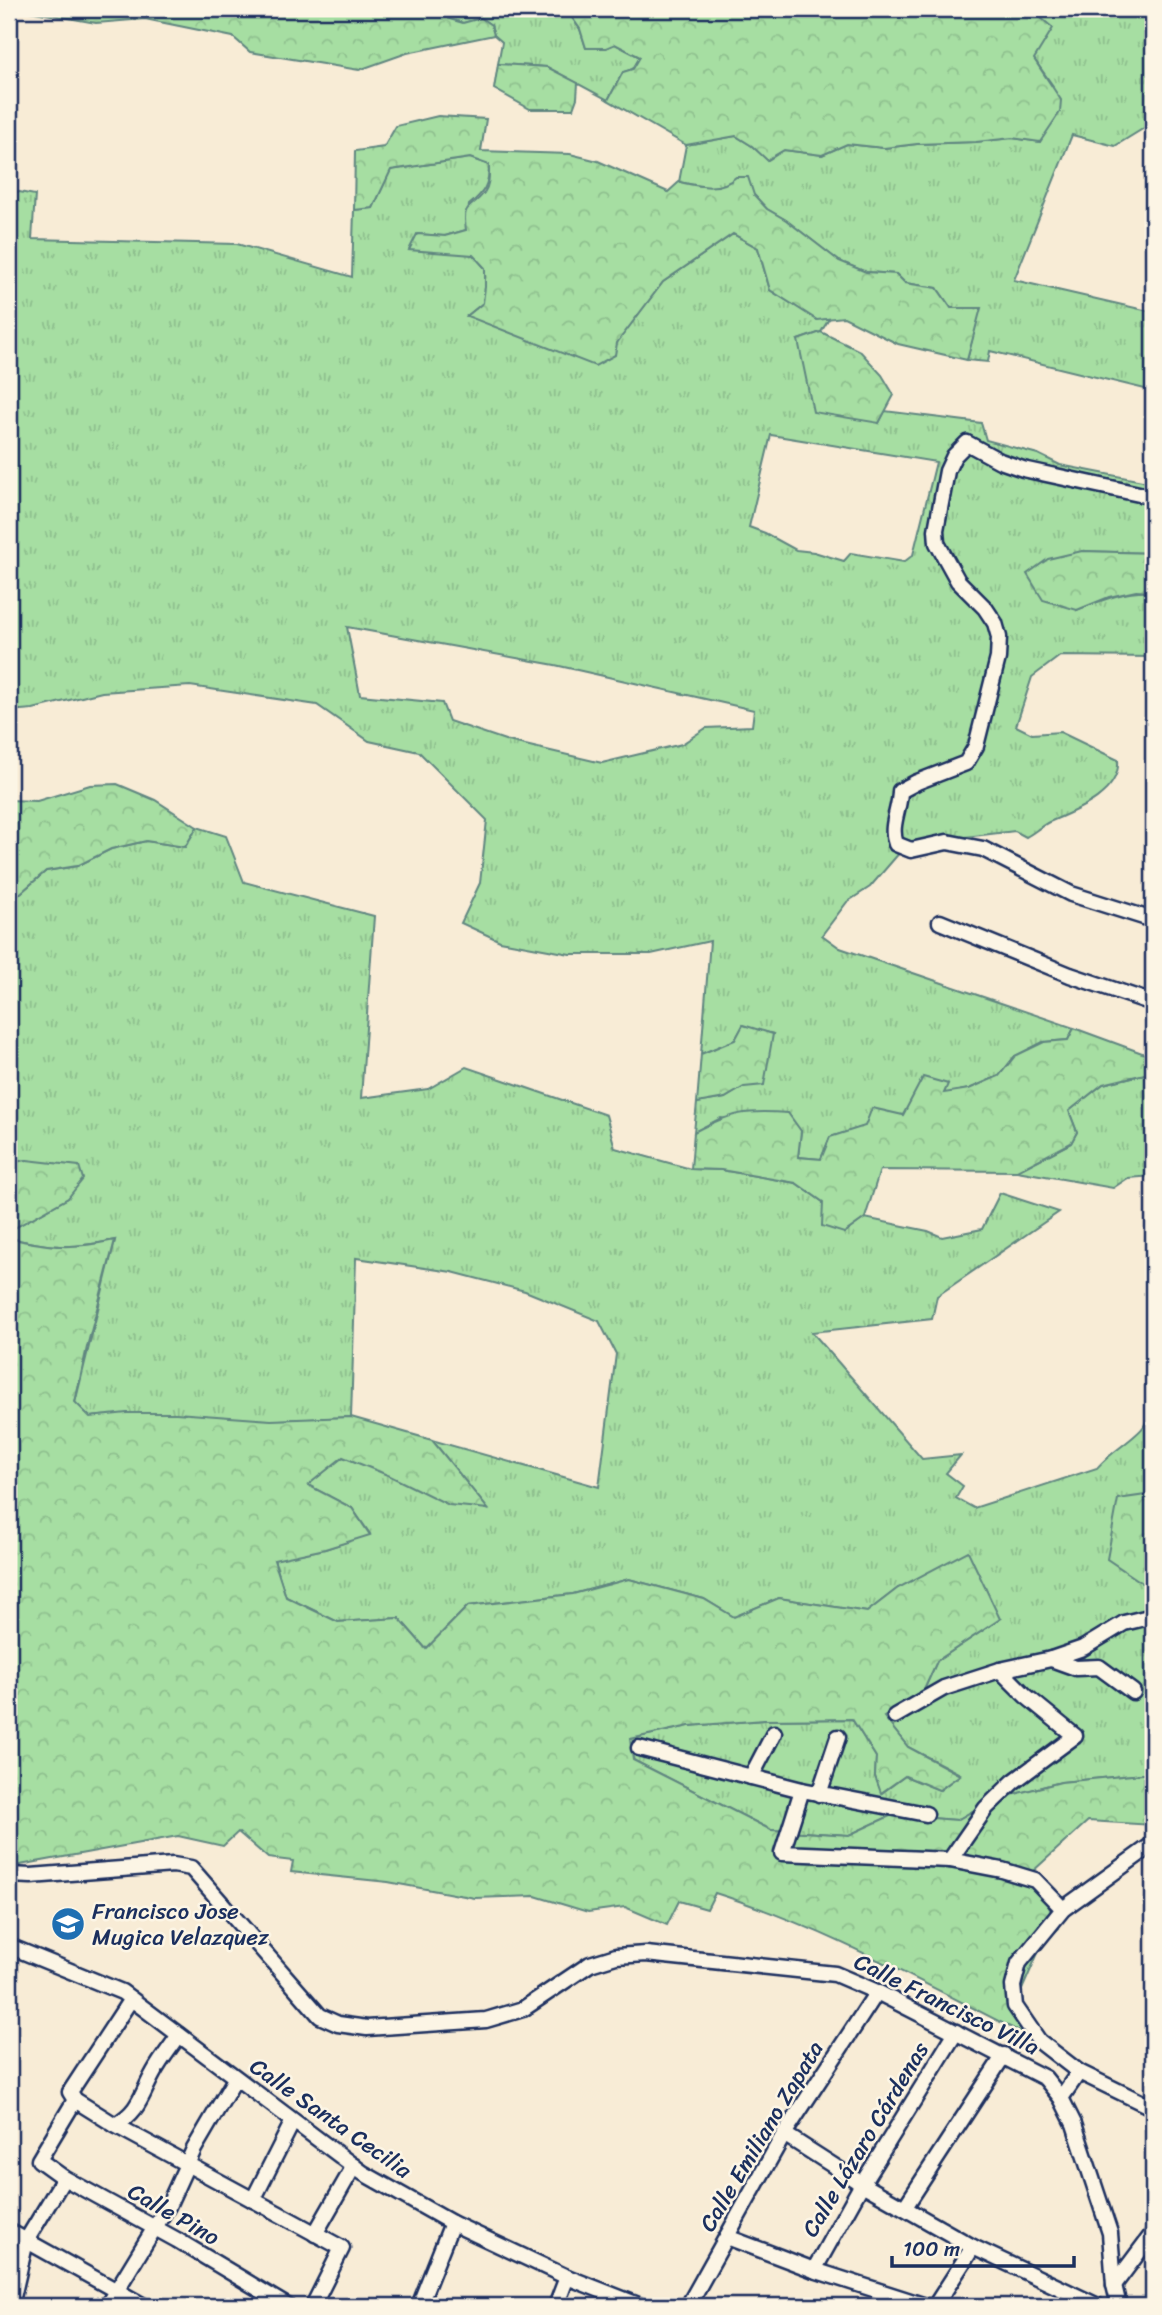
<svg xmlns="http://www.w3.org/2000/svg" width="1162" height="2315" font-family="Sriracha,sans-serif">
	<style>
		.grass { fill: url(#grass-tufts); stroke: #608680; stroke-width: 2; fill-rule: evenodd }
		.forest { fill: url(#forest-crowns); stroke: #608680; stroke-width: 2 }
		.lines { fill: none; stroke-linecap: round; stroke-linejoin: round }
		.minor-casing { stroke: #1b2f5e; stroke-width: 19 }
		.minor { stroke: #fcf5e5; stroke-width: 14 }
		.labels { text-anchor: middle; stroke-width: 5; stroke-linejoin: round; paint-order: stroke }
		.poi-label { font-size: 23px; fill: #1b2f5e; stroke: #fcf5e5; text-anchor: start }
		.street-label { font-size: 23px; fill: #1b2f5e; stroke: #fcf5e5 }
	</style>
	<defs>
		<pattern id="grass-tufts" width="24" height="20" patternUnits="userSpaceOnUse" patternTransform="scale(1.75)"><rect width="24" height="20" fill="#a6dea2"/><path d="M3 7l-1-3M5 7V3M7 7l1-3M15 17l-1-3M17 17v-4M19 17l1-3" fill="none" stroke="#8ebf8e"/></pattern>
		<pattern id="forest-crowns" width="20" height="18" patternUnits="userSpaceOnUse" patternTransform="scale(1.75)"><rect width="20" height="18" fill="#a6dea2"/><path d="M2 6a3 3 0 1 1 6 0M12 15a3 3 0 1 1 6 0" fill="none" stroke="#8ebf8e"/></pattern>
	</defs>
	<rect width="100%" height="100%" fill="#f8ecd6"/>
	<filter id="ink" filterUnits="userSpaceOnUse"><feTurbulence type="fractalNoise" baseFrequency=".0143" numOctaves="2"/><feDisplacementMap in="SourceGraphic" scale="14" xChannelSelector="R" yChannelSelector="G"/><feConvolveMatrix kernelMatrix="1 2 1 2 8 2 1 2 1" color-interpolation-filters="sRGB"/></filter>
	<g filter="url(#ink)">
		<g class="grass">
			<polygon points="447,9 566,9 580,29 586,48 606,48 615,44 640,57 633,69 623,72 608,100 547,67 498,64 502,42 494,35 491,25 481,18 463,23 449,19 445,10"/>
			<polygon points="1034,9 1153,9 1153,118 1149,125 1115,146 1072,135 1014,280 1153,312 1153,391 990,351 988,362 967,360 980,308 951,308 937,288 905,283 896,274 866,272 839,261 786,220 767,209 754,195 730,183 710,188 679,182 686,145 736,136 752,146 768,160 784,150 822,155 847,144 884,148 917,144 975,142 1012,138 1040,142 1053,86 1034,59"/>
			<path d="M470,158l19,7c0,20 -5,28 -20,40l-3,25 -21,6 -28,-2 34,17 23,4 11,13v19l-2,16 -16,13 149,27 47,-61 70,-48 25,14 12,42 47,29h12l-8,13 -23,8 81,83 6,-12 96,12 5,17 52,14 22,11 93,18v70l-71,-2 -5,59c25,-10 48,-20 76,-18v65l-93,-1 -28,21 -16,49 16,8 28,-2 58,28c3,34 -43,51 -69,62 -8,4 -15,11 -23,15l-11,-6 -108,13 -37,43 -23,15 -25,33 18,13 234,80 -6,12 -25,2 -28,14 -16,20 -30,13 -25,5 3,-10 -44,31 -73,22 -9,22 -23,-2 3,-26 -80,-13 -27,14 3,-29 28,-5 18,-11 30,-53 -30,-8 -8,14 -34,14 9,-113 -59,13h-81l-70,-13 -39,-18 19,-40 7,-63 -68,-68 -50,-11 -52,-36 -127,-19 -88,6 -69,17 -24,2v-521l26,5 -3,44 205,5 115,33 2,-67 19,-2 17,-38zM771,435l165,27 -23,93 -9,7 -53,-9 -7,8 -30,-9 -18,-2 -31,-17 -16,-6zM347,627l208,38 199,45 -2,16 -46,2 -24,16 -80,19 -94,-22 -59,-20 -7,-18 -82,-8z"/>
			<path d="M197,827l29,9 18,46 130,34 -13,182 67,-9 38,-22 140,48 9,33 76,21 30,1 75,13 27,19 21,31 21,-15 63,13 14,6 40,-8 18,-36 59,19 -122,84 -5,23 -120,13 110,127 39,-4 -15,18 17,13 -7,12 18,10 123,-40c12,-15 39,-30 47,-42 12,-18 -2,-34 9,-54v401l-92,9 -69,18 -35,20 -65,-5 -43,20 -78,-5 -138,-70 -3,-21 59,-13 75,-6 88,-1 24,38 -1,19 7,17 23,-17 35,14 20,-16 -52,-27 -24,-30 39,-25 14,-31 63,-42 -102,-31 -31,24 -88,-14 -45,19 -30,-18 -75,-20 -56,15 -105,12 -42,43 -27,-31 -61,4 -52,-25 -12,-38 51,-10 45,-15 -18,-26 -45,-23 36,-28 144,52 -55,-69 167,47 17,-133 -17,-33 -74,-30 -73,-19 -96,-14 -5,159c-27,1 -55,3 -82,3 -60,-2 -118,-10 -179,-3l-15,-14 40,-163c-43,9 -63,8 -106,-2v-7l59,-33 -41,-38 -18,3v-260l37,-32 31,-5 34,-17 35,-8 39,6z"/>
			<polygon points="1153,1072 1153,1176 1128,1178 1113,1188 1017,1171 1071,1143 1077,1132 1069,1111 1103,1084"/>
		</g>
		<g class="forest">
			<polygon points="18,9 447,9 445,11 449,19 463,23 481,18 491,25 494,35 407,53 359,70 250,52 233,37 145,19 96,23"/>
			<polygon points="566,9 1034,9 1034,12 1053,28 1034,59 1061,100 1060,112 1040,142 1012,138 976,142 917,144 884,148 847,144 822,155 784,150 767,160 752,146 736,136 686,145 608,100 623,72 633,69 640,57 615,44 606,48 586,48 580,29"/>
			<polygon points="498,64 547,67 578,83 577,98 573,109 530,109 494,89"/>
			<path d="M438,116l48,3 -5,32 89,3 28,7 70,31 11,-10c19,4 41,10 57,-5h12l6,18 13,14 19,11 53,41 27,11 30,2 9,9 32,5 14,20h30l-14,52 -69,-16 -54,-27 -27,3 -47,-30 -12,-42 -25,-14 -70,48 -46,61 -2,12 -20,11 -128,-50 16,-13 2,-16v-19l-12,-13 -64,-5 8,-16 28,2 21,-6c-4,-28 4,-19 18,-37 6,-9 5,-18 5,-28l-19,-7 -79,12 -18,38 -19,2 1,-59 29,-4 12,-21z"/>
			<polygon points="821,332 860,351 882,375 894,395 879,423 813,412 798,340"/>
			<polygon points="1082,551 1153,553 1153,592 1136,591 1109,597 1077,610 1043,600 1027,574 1048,559"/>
			<polygon points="117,784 155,800 197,827 185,847 146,841 111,849 77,866 46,871 9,903 9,800 37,801 90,785"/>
			<polygon points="743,1025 773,1034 764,1085 744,1087 725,1098 697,1103 701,1054 735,1040"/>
			<path d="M1074,1028l79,29v15l-50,12 -34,27 8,21 -6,11 -54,28 -137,-1 -15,48 -21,15 -22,-7 1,-24 -27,-19 -75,-13 -30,-1 3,-37c39,-20 51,-22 94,-19l13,18 -3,26 23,2 9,-22 35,-11 7,-18 31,7 20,-38 25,7 -4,9 25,-4 30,-13 16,-20 29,-14 24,-2z"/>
			<polygon points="27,1160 79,1166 83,1179 68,1198 9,1231 9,1163"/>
			<path d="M9,1238c43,10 63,11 106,2l-28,107 -12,55 15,15 37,-4h49l95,7 80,-3 81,23 56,69 -39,-4 -59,-29 -47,-19 -35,28 44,23 18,27 -45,14 -51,11 12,37 52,25 61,-4 27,31 42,-43 105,-12 56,-15 75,20 30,18 45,-19 88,14 31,-24 70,-37 32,68 -63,42 -14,31 -39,25 24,30 52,28 -21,15 -34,-14 -24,17 -6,-17 1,-19 -24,-38 -88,1 -75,6 -59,13 3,21 138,70 78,5 43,-20 65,5 35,-20 69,-18 92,-9v52l-65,-4 -56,51 27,56 -18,18 -20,46 7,44c-102,-51 -204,-109 -313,-143l-8,16 -28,-8 -12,24 -42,-18 -37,5 -53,-16 -60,2 -87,-16 -97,-10 2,-11 -25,-3 -30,-26 -15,14 -45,-10 -169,31z"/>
			<polygon points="1153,1494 1153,1590 1107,1559 1118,1499"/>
		</g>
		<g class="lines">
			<g class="minor-casing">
				<g id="minor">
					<path d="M1153,497l-130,-28 -23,-8 -33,-18 -13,13 -7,15 -11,59 1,13 21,38 27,27 10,15 4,14 -1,21 -22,88 -10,17 -49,19 -17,9c0,18 -11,35 -4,53l15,6 36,-8 36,7 88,45 82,26"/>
					<polyline points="940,922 1070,975 1153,1003"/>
					<polyline points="1051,1659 1076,1668 1099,1667 1133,1692"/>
					<polyline points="895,1716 944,1688 1000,1670 1051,1659 1083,1648 1124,1623 1153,1616"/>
					<polyline points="639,1748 802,1790 926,1814"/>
					<polyline points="751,1777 774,1733"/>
					<polyline points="802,1790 782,1853 950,1860 1002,1870 1035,1880 1063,1909"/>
					<polyline points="819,1794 838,1737"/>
					<polyline points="1153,1844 1063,1909 1019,1963 1013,1986 1015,2006 1039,2041 1079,2072 1153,2108"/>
					<polyline points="950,1860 986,1808 1013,1782 1075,1736 1026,1696 1000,1670"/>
					<polyline points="9,1875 31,1876 173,1865 191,1868 320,2016 338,2024 367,2028 486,2020 523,2009 590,1964 616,1956 646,1954 835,1974 877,1992 1045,2078 1061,2098 1074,2124 1110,2233 1114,2285 1119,2306"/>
					<polyline points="9,1946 122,1992 363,2173 452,2223 567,2277 641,2306"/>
					<path d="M131,1999l-61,93 5,8 40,25c25,-14 26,-30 39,-53 7,-13 17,-25 25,-37"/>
					<polyline points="1061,2098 1079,2072"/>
					<polyline points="75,2100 39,2160 64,2178 177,2240 287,2306"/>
					<polyline points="115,2125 342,2248 313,2306"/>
					<polyline points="784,2134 862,2184 973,2247 1098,2306"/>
					<polyline points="253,2200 293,2121"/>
					<polyline points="905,2207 1004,2055"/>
					<polyline points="9,2231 144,2306"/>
					<polyline points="315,2234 354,2166"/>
					<polyline points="727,2237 814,2270 926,2306"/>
					<polyline points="814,2270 862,2184 956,2032"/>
					<polyline points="1114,2285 1153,2233"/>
					<polyline points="11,2306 26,2241 64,2178"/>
					<polyline points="107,2306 168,2206 194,2149 235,2079"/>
					<polyline points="419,2306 452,2223"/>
					<polyline points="556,2306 567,2277"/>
					<polyline points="688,2306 784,2134 877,1992"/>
					<polyline points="935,2306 973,2247"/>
				</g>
			</g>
			<use href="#minor" class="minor"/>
		</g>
	</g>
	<defs>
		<g id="school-disc" transform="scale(1.75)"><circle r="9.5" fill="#1f6fb2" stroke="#fcf5e5"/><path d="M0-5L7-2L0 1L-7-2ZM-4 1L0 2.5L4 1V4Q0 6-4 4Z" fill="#fff"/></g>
	</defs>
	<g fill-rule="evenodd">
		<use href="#school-disc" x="68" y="1924"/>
	</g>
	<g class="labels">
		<g class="poi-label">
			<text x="92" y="1919">Francisco Jose<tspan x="92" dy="26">Mugica Velazquez</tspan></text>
		</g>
		<g class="street-label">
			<text transform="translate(947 2004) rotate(26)" y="8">Calle Francisco Villa</text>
			<text transform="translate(331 2118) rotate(35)" y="8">Calle Santa Cecilia</text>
			<text transform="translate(761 2136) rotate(-59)" y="8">Calle Emiliano Zapata</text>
			<text transform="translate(865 2139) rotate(-59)" y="8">Calle Lázaro Cárdenas</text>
			<text transform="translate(174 2214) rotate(30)" y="8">Calle Pino</text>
		</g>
	</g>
	<rect width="1162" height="2315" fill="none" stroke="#fcf5e5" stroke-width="35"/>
	<rect x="18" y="18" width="1127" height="2280" fill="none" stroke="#1b2f5e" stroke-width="2.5" filter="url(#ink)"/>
	<path d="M892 2256v10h182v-10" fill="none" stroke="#1b2f5e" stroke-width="3.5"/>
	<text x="903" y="2256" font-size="21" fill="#1b2f5e" stroke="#fcf5e5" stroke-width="5" paint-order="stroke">100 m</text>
</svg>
